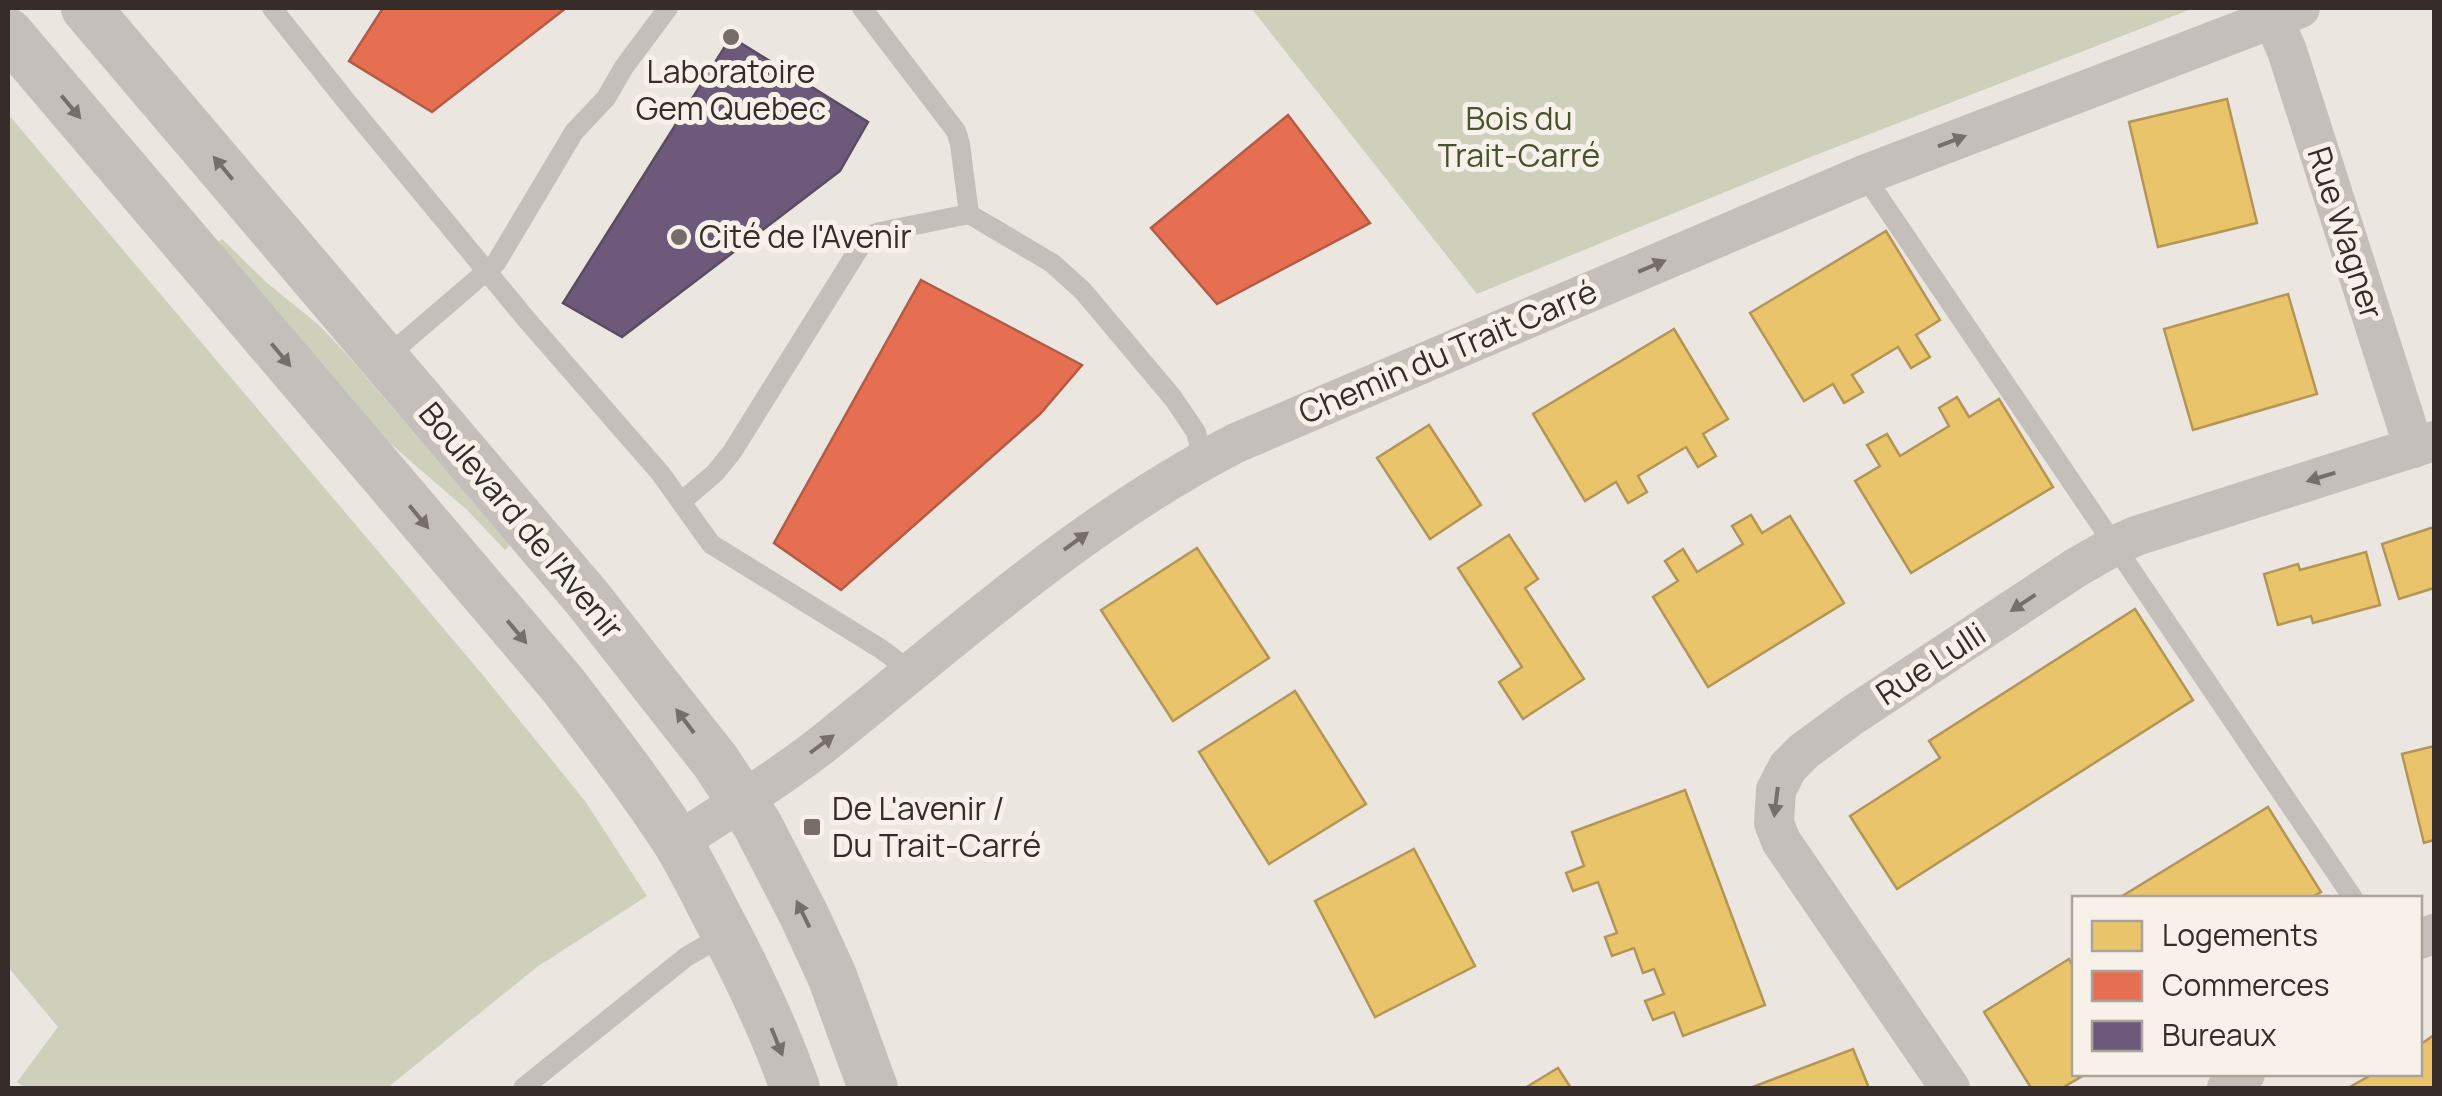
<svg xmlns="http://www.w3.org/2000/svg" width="2442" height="1096" font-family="Manrope,sans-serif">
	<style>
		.green { fill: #ced0bc }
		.homes { fill: #e9c46a; stroke: #b39656; stroke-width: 2.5 }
		.shops { fill: #e76f51; stroke: #b25b45; stroke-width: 2.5 }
		.offices { fill: #6d597a; stroke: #5c4c62; stroke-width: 2.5 }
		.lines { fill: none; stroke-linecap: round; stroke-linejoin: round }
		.service { stroke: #c5bfbb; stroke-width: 20 }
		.minor { stroke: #c5bfbb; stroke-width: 40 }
		.tertiary { stroke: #c5bfbb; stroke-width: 50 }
		.oneway { fill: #766e6b }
		.poi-dot { fill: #766d69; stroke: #f8f1e9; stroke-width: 4 }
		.labels { text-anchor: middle; stroke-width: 10; stroke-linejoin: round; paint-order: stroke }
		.poi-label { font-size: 32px; fill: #362c29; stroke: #f8f1e9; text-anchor: start }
		.park-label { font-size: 32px; fill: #47522f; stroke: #f8f1e9 }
		.street-label { font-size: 32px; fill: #362c29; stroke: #f8f1e9 }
	</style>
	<rect width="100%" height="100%" fill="#ece6e1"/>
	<g class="green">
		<polygon points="1251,8 2194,8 1803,160 1477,294"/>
		<polygon points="8,114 482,674 585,801 647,896 537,967 387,1088 26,1088 17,1082 58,1027 8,967"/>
		<polygon points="222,239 266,282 320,326 349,357 510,545 505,550 467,510 377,432 217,243"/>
	</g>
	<g class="homes">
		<polygon points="2227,99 2257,223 2158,247 2129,122"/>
		<polygon points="1886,231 1940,320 1916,335 1930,357 1911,368 1898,347 1852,375 1863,392 1844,403 1833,384 1804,401 1750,313"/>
		<polygon points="2288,294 2317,394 2193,430 2164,329"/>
		<polygon points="1674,329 1728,419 1703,434 1716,456 1698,467 1686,447 1638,476 1647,492 1628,503 1616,482 1585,501 1533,414"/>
		<polygon points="1957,397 1969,417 1999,399 2053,487 1911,573 1855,481 1880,466 1867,445 1887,434 1900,456 1949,426 1939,408"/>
		<polygon points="1429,425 1481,505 1430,539 1377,458"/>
		<polygon points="1751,515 1762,533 1790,516 1844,603 1708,687 1653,597 1678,581 1665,561 1683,549 1697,572 1743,544 1732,526"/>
		<polygon points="2434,527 2434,588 2399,599 2382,544"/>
		<polygon points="1509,535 1538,579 1525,588 1584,679 1523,719 1499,682 1522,667 1458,568"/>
		<polygon points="1197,548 1269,658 1173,721 1101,610"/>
		<polygon points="2366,552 2380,605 2313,623 2311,616 2278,625 2264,574 2298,564 2300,570"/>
		<polygon points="2135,609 2193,700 1897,889 1850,816 1940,758 1929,741"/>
		<polygon points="1295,691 1366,804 1269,864 1199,752"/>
		<polygon points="2434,746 2434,840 2424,843 2402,754"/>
		<polygon points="1685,790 1765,1005 1683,1036 1674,1012 1653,1020 1645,1001 1664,994 1654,969 1643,973 1634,948 1612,956 1605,937 1617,933 1598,882 1573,891 1566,873 1584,866 1572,832"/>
		<polygon points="2268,807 2321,892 2310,898 2119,898"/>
		<polygon points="1414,849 1475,966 1375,1017 1315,901"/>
		<polygon points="2069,959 2071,963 2074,961 2074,1074 2086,1074 2062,1088 2031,1088 1984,1012"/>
		<polygon points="2434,1035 2434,1088 2348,1088 2373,1074 2420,1074 2420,1045"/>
		<polygon points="1853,1049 1869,1088 1750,1088"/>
		<polygon points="1558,1068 1571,1088 1525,1088"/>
	</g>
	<g class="shops">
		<polygon points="383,8 566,8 432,112 349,61"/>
		<polygon points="1288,115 1370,223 1217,304 1151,228"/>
		<polygon points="921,280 1082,365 1040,414 841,590 774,543"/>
	</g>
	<polygon class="offices" points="731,37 868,122 840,171 622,337 563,303"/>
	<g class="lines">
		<g class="service">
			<polyline points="272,8 346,101 527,320 661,474 711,544 881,649 912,672"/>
			<polyline points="862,8 956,131 960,144 969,214"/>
			<polyline points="1864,175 2353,898"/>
			<polyline points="384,359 496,263 574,132 606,98 624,67 668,8"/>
			<polyline points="681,502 715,473 732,452 860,247 869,236 880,232 969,214 1052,263 1083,291 1173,398 1196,432 1203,460"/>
			<polyline points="523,1088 686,957 727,933"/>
		</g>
		<g class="minor">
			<polyline points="2273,18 2287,51 2414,448"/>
			<path d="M677,843c48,-32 102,-64 146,-99 135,-108 258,-221 413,-301l628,-268 436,-167"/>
			<polyline points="2420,939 2434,934"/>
			<polyline points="1950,1088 1781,841 1774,823 1776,790 1788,767 1804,751 1853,715 2077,567 2114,546 2136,536 2434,441"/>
			<polyline points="2227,1088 2245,1074"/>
		</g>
		<g class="tertiary">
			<polyline points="86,8 588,599 716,762 758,826 804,915 832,976 873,1088"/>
			<path d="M8,33l555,652c39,51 78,101 113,155 15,24 27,49 40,74 30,56 58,114 79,174"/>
		</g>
	</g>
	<defs><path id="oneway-solid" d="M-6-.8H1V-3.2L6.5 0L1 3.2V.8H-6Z" transform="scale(2.5)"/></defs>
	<g class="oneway">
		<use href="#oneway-solid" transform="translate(71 107) rotate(50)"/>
		<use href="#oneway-solid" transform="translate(1952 141) rotate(-21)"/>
		<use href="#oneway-solid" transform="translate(223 168) rotate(-130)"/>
		<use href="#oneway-solid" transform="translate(1652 266) rotate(-23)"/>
		<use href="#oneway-solid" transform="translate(281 355) rotate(50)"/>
		<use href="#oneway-solid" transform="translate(2321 477) rotate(163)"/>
		<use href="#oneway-solid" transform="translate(419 517) rotate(50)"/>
		<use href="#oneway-solid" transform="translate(1076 541) rotate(-36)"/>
		<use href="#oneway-solid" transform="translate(2023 603) rotate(146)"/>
		<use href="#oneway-solid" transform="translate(517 632) rotate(50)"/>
		<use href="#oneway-solid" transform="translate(685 721) rotate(-127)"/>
		<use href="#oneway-solid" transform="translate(822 744) rotate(-37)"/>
		<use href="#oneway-solid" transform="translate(1776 802) rotate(97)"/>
		<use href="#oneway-solid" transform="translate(803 914) rotate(-116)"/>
		<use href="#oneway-solid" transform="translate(777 1042) rotate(68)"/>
	</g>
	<g class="poi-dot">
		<circle cx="731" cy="37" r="10"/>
		<circle cx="679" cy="237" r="10"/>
		<rect x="802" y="817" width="20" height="20" rx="5"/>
	</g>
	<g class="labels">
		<g class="poi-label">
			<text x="731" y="83" text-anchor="middle">Laboratoire<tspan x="731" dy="37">Gem Quebec</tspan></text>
			<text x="699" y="248">Cité de l'Avenir</text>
			<text x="832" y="820">De L'avenir /<tspan x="832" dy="37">Du Trait-Carré</tspan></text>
		</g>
		<g class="park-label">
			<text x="1519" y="130">Bois du<tspan x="1519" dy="37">Trait-Carré</tspan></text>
		</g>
		<g class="street-label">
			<text transform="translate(2345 233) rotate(72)" y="11">Rue Wagner</text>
			<text transform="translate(1448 352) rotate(-23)" y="11">Chemin du Trait Carré</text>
			<text transform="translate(521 521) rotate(50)" y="11">Boulevard de l'Avenir</text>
			<text transform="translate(1931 664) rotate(-33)" y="11">Rue Lulli</text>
		</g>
	</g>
	<rect width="2442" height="1096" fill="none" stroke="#362c29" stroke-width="20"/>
	<rect x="2072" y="896" width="350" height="180" fill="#f8f1e9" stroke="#aaa29c" stroke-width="2.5"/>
	<rect x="2092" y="921" width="50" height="30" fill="#e9c46a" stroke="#aaa29c" stroke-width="2.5"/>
	<text x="2162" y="946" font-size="30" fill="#362c29">Logements</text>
	<rect x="2092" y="971" width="50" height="30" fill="#e76f51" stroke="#aaa29c" stroke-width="2.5"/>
	<text x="2162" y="996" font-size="30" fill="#362c29">Commerces</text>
	<rect x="2092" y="1021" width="50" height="30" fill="#6d597a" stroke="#aaa29c" stroke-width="2.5"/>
	<text x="2162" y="1046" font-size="30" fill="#362c29">Bureaux</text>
</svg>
